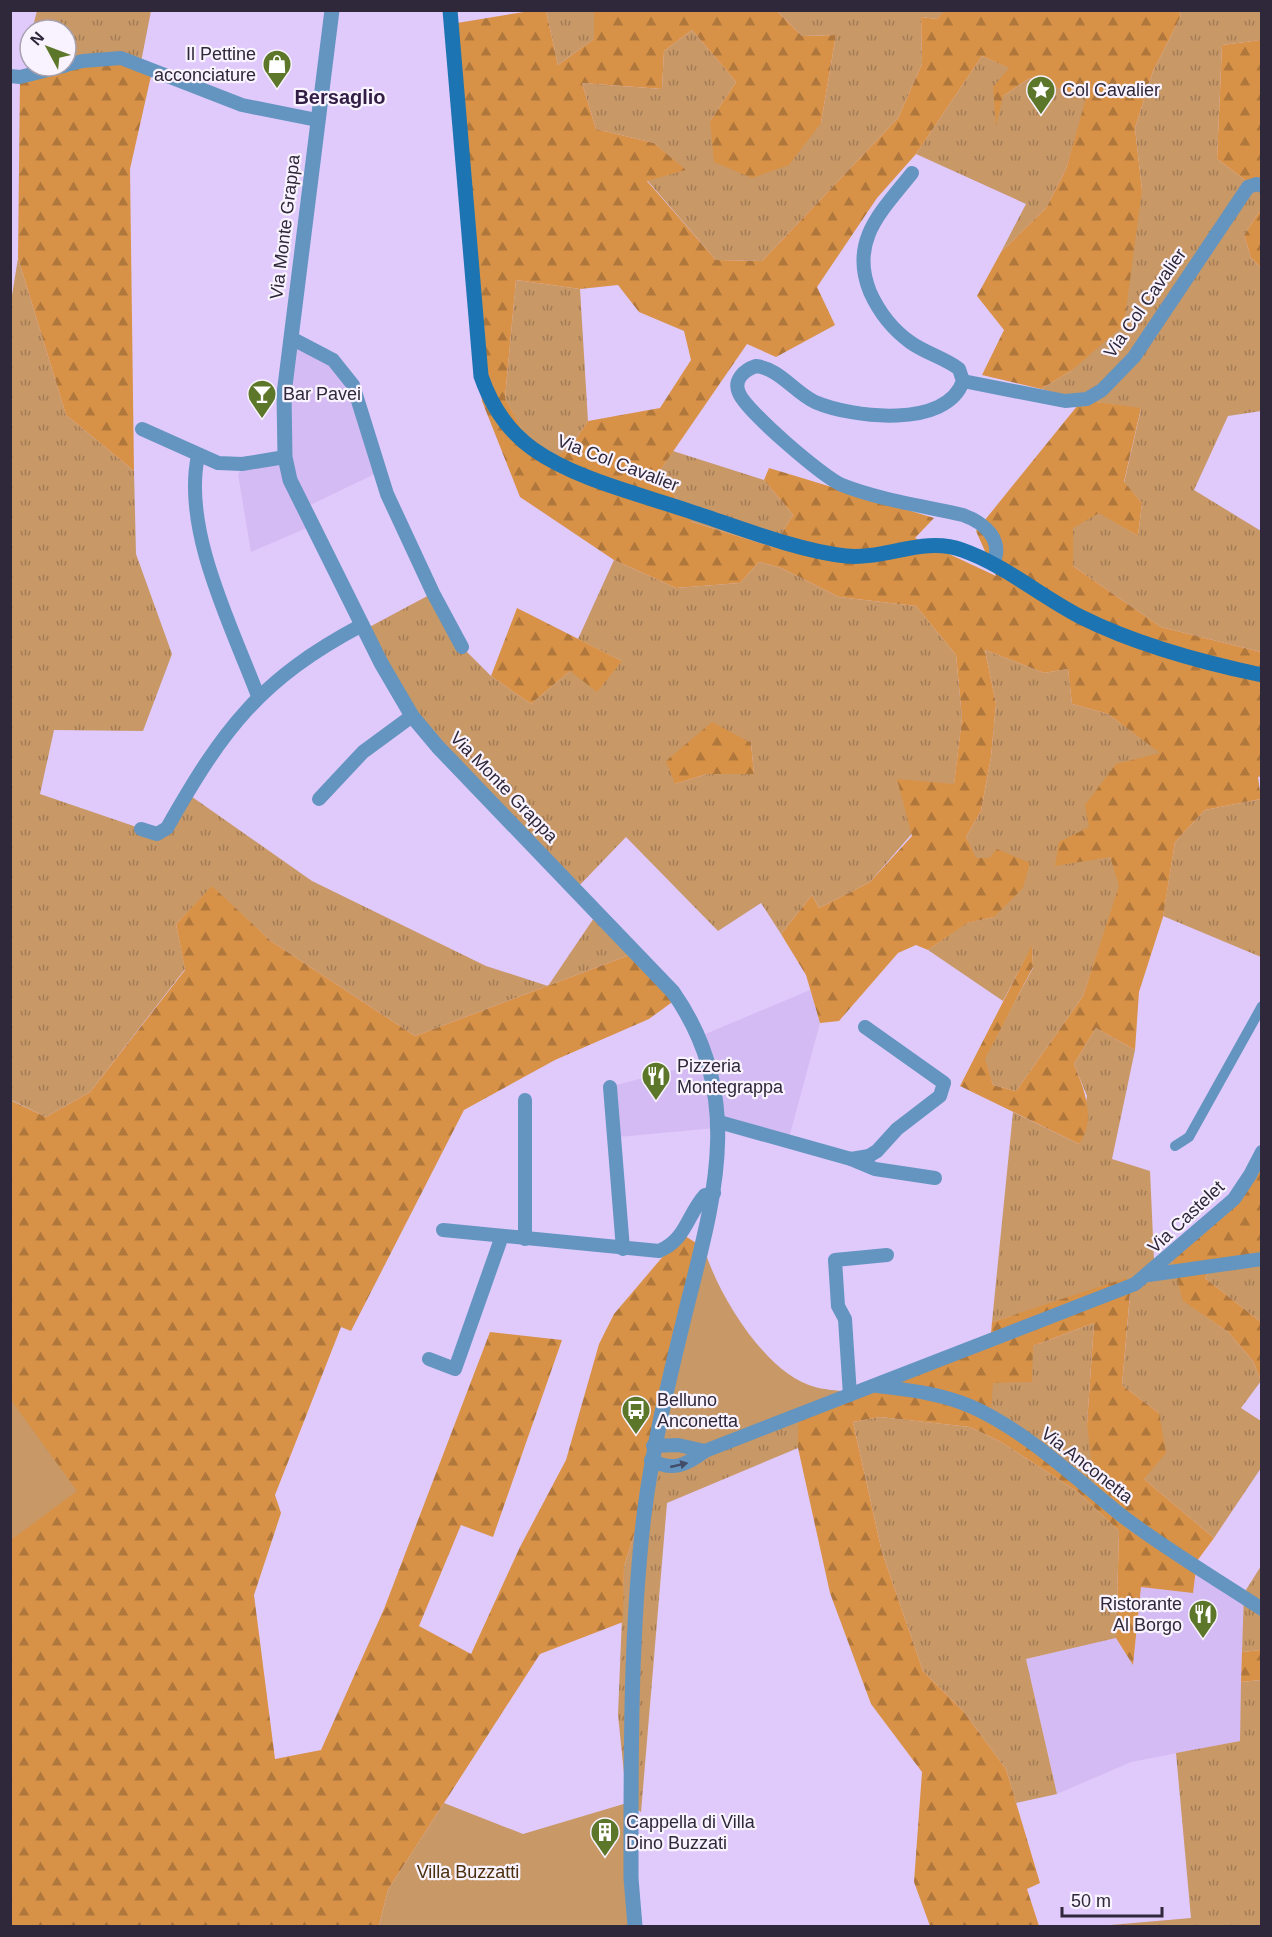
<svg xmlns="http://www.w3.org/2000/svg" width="1272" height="1937" font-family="Arial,sans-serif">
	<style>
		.built { fill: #d5bbf3 }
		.grass { fill: url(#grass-tufts); fill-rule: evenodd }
		.forest { fill: url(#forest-firs); fill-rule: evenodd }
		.green { fill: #c89867 }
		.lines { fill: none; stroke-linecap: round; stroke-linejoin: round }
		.pedestrian { stroke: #6495c0; stroke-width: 10 }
		.minor { stroke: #6495c0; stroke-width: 14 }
		.tertiary { stroke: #6495c0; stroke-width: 15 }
		.secondary { stroke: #1d74b2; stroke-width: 15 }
		.oneway { fill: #424e69 }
		.labels { text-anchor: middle; stroke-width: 4.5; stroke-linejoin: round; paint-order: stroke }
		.poi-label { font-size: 18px; fill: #2f273a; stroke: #f8f3fe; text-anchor: start }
		.street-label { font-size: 18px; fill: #2f273a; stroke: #f8f3fe }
		.park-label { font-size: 18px; fill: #4b2e0e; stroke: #f8f3fe }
		.neighbourhood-label { font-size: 20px; font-weight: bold; fill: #321e45; stroke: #f8f3fe }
	</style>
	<defs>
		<pattern id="grass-tufts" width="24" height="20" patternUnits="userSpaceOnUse" patternTransform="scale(1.5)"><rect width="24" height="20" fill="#c89867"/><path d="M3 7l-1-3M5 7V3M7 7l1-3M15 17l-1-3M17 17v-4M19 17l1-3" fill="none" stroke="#a37c56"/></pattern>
		<pattern id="forest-firs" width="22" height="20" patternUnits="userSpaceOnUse" patternTransform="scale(1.5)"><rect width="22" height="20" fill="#d89247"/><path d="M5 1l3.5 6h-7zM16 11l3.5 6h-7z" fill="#b0773c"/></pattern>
	</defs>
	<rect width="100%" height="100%" fill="#e0c9fb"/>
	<g class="built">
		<polygon points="289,332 325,348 344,366 381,471 300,510 309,527 251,552 238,474 247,461 282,455"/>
		<polygon points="810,990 820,1023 789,1138 715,1128 618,1137 616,1085 705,1062 696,1038"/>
		<polygon points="1197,1561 1244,1593 1240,1741 1131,1762 1057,1794 1026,1659 1116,1638 1133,1664 1141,1587"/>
	</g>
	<g class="grass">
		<polygon points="37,11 151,11 141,62 66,65 66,30 32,30"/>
		<polygon points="546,11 594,11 594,39 558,65"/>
		<polygon points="777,11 945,11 937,19 921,17 922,64 898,118 762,261 716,260 647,180 685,170 654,143 596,129 582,83 662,89 664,51 692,30 736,82 710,121 821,123 836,35 802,36"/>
		<polygon points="1179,11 1261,11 1261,40 1222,45 1217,159 1261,192 1261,209 1244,235 1251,258 1261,268 1261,411 1228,416 1194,490 1261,531 1261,652 1161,627 1073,566 1073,527 1099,512 1138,536 1142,503 1124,483 1141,409 1083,400 1041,389 1071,371 1142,190 1135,128 1153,71 1181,16"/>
		<polygon points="982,56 1010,68 996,124 1003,96 1030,78 1087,98 1066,169 1046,208 1001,252 1026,204 916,154"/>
		<polygon points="18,258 66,415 134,471 136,554 172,654 143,731 54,730 40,794 157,834 188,794 312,881 486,966 548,986 596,915 632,954 415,1036 271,941 212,887 176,924 185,969 90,1092 46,1117 11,1100 10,308"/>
		<polygon points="516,280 580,289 588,421 569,449 540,464 505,398"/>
		<polygon points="673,451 764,480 793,515 773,547 692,522 659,472"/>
		<path d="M614,560l62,28 64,-5 19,-21 22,6 58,29 77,9 40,49 6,63 -8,67 -84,97 -51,26 -7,-13 -31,39 -20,-31 -43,28 -92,-94 -52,54 -134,-135 -80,-124 73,-39 29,54 29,29 40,28 39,-33 52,-10 -44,-22zM751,743l3,31h-47l-32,10z"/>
		<polygon points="985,650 1044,673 1068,669 1072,704 1108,714 1161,753 1110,857 1120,886 1083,996 1016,1091 993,1085 984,1059 1033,968 1032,946 1003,1001 928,950 966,923 994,917 989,858 975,859 966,837 981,811 991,757 996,704"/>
		<polygon points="1261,799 1262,803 1261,957 1163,916 1175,842 1205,810"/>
		<polygon points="1096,1028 1135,1050 1112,1159 1150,1171 1154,1260 1172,1260 1184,1301 1228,1332 1253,1361 1261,1381 1241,1408 1261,1421 1261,1468 1214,1538 1144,1479 1159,1413 1122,1385 1130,1295 1027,1311 992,1322 1013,1112 1079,1144 1087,1096 1074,1064"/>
		<polygon points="1261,1254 1261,1322 1205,1278 1213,1264"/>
		<polygon points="1094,1323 1087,1424 1106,1478 1094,1484 973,1415 993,1383 1033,1346"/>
		<polygon points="798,1412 798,1448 667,1503 641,1812 627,1803 618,1715 624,1567 639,1519 660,1426"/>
		<polygon points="880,1417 970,1427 1001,1442 1078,1492 1119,1531 1116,1638 1026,1659 1057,1794 1016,1803 1006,1769 964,1712 923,1671 882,1552 853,1422"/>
		<polygon points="1261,1566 1261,1650 1242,1652 1244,1593"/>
		<polygon points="1261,1680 1261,1926 1099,1926 1191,1918 1176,1753 1240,1741 1241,1682"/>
	</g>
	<g class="forest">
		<path d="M945,10l234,1 2,5 -28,55 -18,57 7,62 -18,135 -53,46 -30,18 -59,-14 22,-45 -27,-34 24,-44 45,-44 20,-39 20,-71 -56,-20 -27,18 -7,30 -3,-39 16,-19 -27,-12 -66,98 -39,44 -60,89 18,38 -59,32 -29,-13 -88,128 33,50 81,25 20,-32 -29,-35 5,-12 165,50 -19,20 81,38 -20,-45 106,-131 59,8 -17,74 18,21 -4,33 -39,-23 -26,15v38l88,61 100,25 1,124 -4,1 3,22 -56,11 -30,32 -12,75 -24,75 -4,58 -39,-22 -22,36c10,25 23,56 5,80l-119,-58 72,-141 1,22 -48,92 8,26 23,6 67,-95 36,-110 -9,-29 -55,9 4,-24 30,-15 -4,-22 31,-41 44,-11 -52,-39 -36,-10 -4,-35 -24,4 -59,-23 11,54 -5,53 -10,54 -15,26 10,21h13l8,-9 33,14 -7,25 -29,29 -27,6 -39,27 -12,-5 -18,8 -59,68 -19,2 -14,-48 -25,-41 31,-39 7,13 51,-26 42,-46 -15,-57 57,5 8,-66 -6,-63 -40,-49 -77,-9 -58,-29 -22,-6 -19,21 -64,5 -62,-28 -94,-63 -38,-96 -37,-376 85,-14h16l12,54 36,-26v-28h183l25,25 34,-1 -15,88 -32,42 -37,13 -38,-16 -4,-41 26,-39 -44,-52 -28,21 -2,38 -80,-6 14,46 58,14 32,27 -39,11 69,79 46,1 136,-143 24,-54 -1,-47 16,2zM516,280l64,9 38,-4 21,27 45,19 7,29 -31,48 -72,13 -19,28 -29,14 -35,-65z"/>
		<polygon points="1261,40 1261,192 1217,159 1222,45"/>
		<polygon points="83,61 153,67 130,169 134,471 66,415 18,258 20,77"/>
		<polygon points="1261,209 1261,268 1251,258 1244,235"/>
		<polygon points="517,608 622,661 597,692 570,671 531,704 491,676"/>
		<polygon points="712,722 751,743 754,774 707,774 675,784 666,761"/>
		<polygon points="212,886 271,941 415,1036 632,954 675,1000 649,1019 555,1060 464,1110 351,1331 341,1327 275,1495 281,1513 254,1595 275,1759 321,1750 384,1609 490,1332 562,1340 493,1537 461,1525 419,1626 471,1654 520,1547 566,1460 599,1344 614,1314 682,1234 704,1248 639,1519 624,1567 623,1622 540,1654 388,1890 379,1926 11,1926 10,1100 46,1117 90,1092 185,970 176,924"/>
		<polygon points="1261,1150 1261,1254 1213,1264 1205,1278 1261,1322 1261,1381 1253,1361 1228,1332 1183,1301 1172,1260 1212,1223"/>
		<path d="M1126,1278l4,16 -8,91 37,28 7,40 -22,26 70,59 -17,23 -4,32 -52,-6 -8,78 -17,-27 3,-107 -41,-39 -77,-50 -31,-15 -90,-10 -27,5 29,130 41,119 41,41 42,57 34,114 -13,6 12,37h-109l-16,-44 8,-110 -51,-68 -41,-111 -32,-145v-36l193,-78 1,-12zM1094,1323l-7,101 5,42 14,12 -12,6 -120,-70 17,-7 2,-24 39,-1 1,-36z"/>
		<polygon points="1261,1650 1261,1680 1241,1682 1242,1652"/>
	</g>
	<g class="green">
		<path d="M704,1248c13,45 62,127 111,139 10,3 21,3 32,5l-141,52 -20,-1 -24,-12z"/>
		<polygon points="11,1400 77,1491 11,1540 10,1540"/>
		<polygon points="444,1803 523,1834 627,1803 634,1926 379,1926 388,1890"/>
	</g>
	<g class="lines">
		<polyline class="pedestrian" points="1175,1146 1189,1137 1262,1006"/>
		<g class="minor">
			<polyline points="66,65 83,61 121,58 242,105 317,120"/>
			<polyline points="10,76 20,77 64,66"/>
			<path d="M912,173c-30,38 -63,67 -42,119 9,20 22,37 40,50 15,11 35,16 49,27l4,12c-16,48 -111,37 -148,21 -21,-10 -35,-33 -59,-36 -12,4 -23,14 -17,27 7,18 84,84 103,92 38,15 82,21 121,30 22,8 41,25 30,49"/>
			<polyline points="291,338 333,360 353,385 387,494 433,593 462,647"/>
			<polyline points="963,381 1065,401 1087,399 1102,390 1134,357 1248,187 1257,184 1262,186"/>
			<polyline points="142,429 218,463 242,464 285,457"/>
			<path d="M198,456c-16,74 34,171 60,240"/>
			<polyline points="319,799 363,752 412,716"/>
			<path d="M141,829l16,5 10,-6c56,-99 93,-149 195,-203"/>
			<polyline points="610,1087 623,1249"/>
			<polyline points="719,1122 851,1159 869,1156 877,1151 897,1129 940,1096 944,1083 865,1027"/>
			<polyline points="851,1159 875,1169 935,1178"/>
			<path d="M443,1230l216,21c27,-11 28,-36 46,-56l9,-2"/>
			<polyline points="525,1239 525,1100"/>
			<polyline points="1149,1275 1262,1259"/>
			<polyline points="429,1359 455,1369 502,1236"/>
			<path d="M877,1386c31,4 63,7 93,20 55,24 105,72 151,109 44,34 94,63 141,94"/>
			<polyline points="850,1395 845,1319 838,1306 835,1260 887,1255"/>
			<polyline points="653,1446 678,1445 705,1451"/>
			<path d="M651,1460c22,12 35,5 54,-9l430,-167 99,-85 16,-24 12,-23"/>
		</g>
		<path class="tertiary" d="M332,10l-48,384 1,63 5,23 91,183 31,53 26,31 235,245c72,103 42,203 14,314 -17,69 -34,138 -43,209 -14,120 -13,242 -13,363l4,48"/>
		<path class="secondary" d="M450,10l31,366c10,29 27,55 52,73 42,30 106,45 156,62 46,15 109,40 157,45 38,4 78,-20 116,-6 43,15 78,46 119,67 56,28 119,45 181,58"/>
	</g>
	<defs><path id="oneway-solid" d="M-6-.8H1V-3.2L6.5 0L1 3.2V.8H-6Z" transform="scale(1.5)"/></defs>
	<use class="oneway" href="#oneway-solid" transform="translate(679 1465) rotate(-13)"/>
	<defs>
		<g id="shop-pin" transform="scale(1.5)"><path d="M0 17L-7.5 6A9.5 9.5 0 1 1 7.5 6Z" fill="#5d772a" stroke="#f8f3fe"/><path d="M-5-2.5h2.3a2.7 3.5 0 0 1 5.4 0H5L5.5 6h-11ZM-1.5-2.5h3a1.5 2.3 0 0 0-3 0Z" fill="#fff"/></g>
		<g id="sight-pin" transform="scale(1.5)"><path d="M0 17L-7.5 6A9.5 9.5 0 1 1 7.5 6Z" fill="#5d772a" stroke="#f8f3fe"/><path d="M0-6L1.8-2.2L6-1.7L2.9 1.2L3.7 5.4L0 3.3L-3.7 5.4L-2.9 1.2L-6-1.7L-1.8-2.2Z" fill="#fff"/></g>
		<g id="bar-pin" transform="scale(1.5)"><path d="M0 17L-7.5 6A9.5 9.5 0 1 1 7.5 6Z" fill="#5d772a" stroke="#f8f3fe"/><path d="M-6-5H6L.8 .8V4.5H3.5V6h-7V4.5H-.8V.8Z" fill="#fff"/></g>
		<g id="restaurant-pin" transform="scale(1.5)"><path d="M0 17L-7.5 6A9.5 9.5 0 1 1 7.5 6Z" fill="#5d772a" stroke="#f8f3fe"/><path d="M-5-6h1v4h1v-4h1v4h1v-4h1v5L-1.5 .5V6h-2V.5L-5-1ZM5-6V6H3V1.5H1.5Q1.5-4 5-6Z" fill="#fff"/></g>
		<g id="bus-pin" transform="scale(1.5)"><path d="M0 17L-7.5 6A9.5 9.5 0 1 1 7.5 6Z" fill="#5d772a" stroke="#f8f3fe"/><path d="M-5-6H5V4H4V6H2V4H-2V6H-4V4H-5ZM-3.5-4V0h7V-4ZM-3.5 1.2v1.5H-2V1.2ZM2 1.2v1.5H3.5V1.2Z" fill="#fff"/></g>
		<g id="building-pin" transform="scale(1.5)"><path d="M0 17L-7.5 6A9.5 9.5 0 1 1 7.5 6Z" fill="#5d772a" stroke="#f8f3fe"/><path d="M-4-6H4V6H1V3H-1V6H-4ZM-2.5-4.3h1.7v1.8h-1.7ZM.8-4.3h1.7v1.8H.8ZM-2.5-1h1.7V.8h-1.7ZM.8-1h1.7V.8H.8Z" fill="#fff"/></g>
	</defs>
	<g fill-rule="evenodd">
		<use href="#shop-pin" x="277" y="64"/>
		<use href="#sight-pin" x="1041" y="90"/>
		<use href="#bar-pin" x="262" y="394"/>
		<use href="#restaurant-pin" x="656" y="1076"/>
		<use href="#bus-pin" x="636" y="1410"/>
		<use href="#restaurant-pin" x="1203" y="1614"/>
		<use href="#building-pin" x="605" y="1832"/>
	</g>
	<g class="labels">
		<g class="poi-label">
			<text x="256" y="60" text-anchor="end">Il Pettine<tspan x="256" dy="21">acconciature</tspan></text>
			<text x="1062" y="96">Col Cavalier</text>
			<text x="283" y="400">Bar Pavei</text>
			<text x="677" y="1072">Pizzeria<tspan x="677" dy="21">Montegrappa</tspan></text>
			<text x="657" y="1406">Belluno<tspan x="657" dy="21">Anconetta</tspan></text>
			<text x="1182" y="1610" text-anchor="end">Ristorante<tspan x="1182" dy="21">Al Borgo</tspan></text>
			<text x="626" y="1828">Cappella di Villa<tspan x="626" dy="21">Dino Buzzati</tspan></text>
		</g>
		<g class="street-label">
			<text transform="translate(285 227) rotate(-83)" y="6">Via Monte Grappa</text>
			<text transform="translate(1145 303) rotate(-55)" y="6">Via Col Cavalier</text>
			<text transform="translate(618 463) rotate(21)" y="6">Via Col Cavalier</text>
			<text transform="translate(504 787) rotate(46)" y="6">Via Monte Grappa</text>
			<text transform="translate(1186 1217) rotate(-43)" y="6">Via Castelet</text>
			<text transform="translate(1087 1465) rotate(38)" y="6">Via Anconetta</text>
		</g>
		<g class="park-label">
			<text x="468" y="1878">Villa Buzzatti</text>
		</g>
		<g class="neighbourhood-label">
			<text x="340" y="104">Bersaglio</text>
		</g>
	</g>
	<rect width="1272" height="1937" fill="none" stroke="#2f273a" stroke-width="24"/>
	<g transform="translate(48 48) rotate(311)"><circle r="28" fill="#f8f3fe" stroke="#a8a1b0" stroke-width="1.5"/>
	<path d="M0-4.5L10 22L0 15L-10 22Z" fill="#5d772a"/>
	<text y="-9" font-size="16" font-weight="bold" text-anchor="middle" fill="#2f273a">N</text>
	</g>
	<path d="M1062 1907v9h100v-9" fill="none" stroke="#2f273a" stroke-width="3"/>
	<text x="1071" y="1907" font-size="18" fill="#2f273a" stroke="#f8f3fe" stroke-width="4.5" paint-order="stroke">50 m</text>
</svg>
